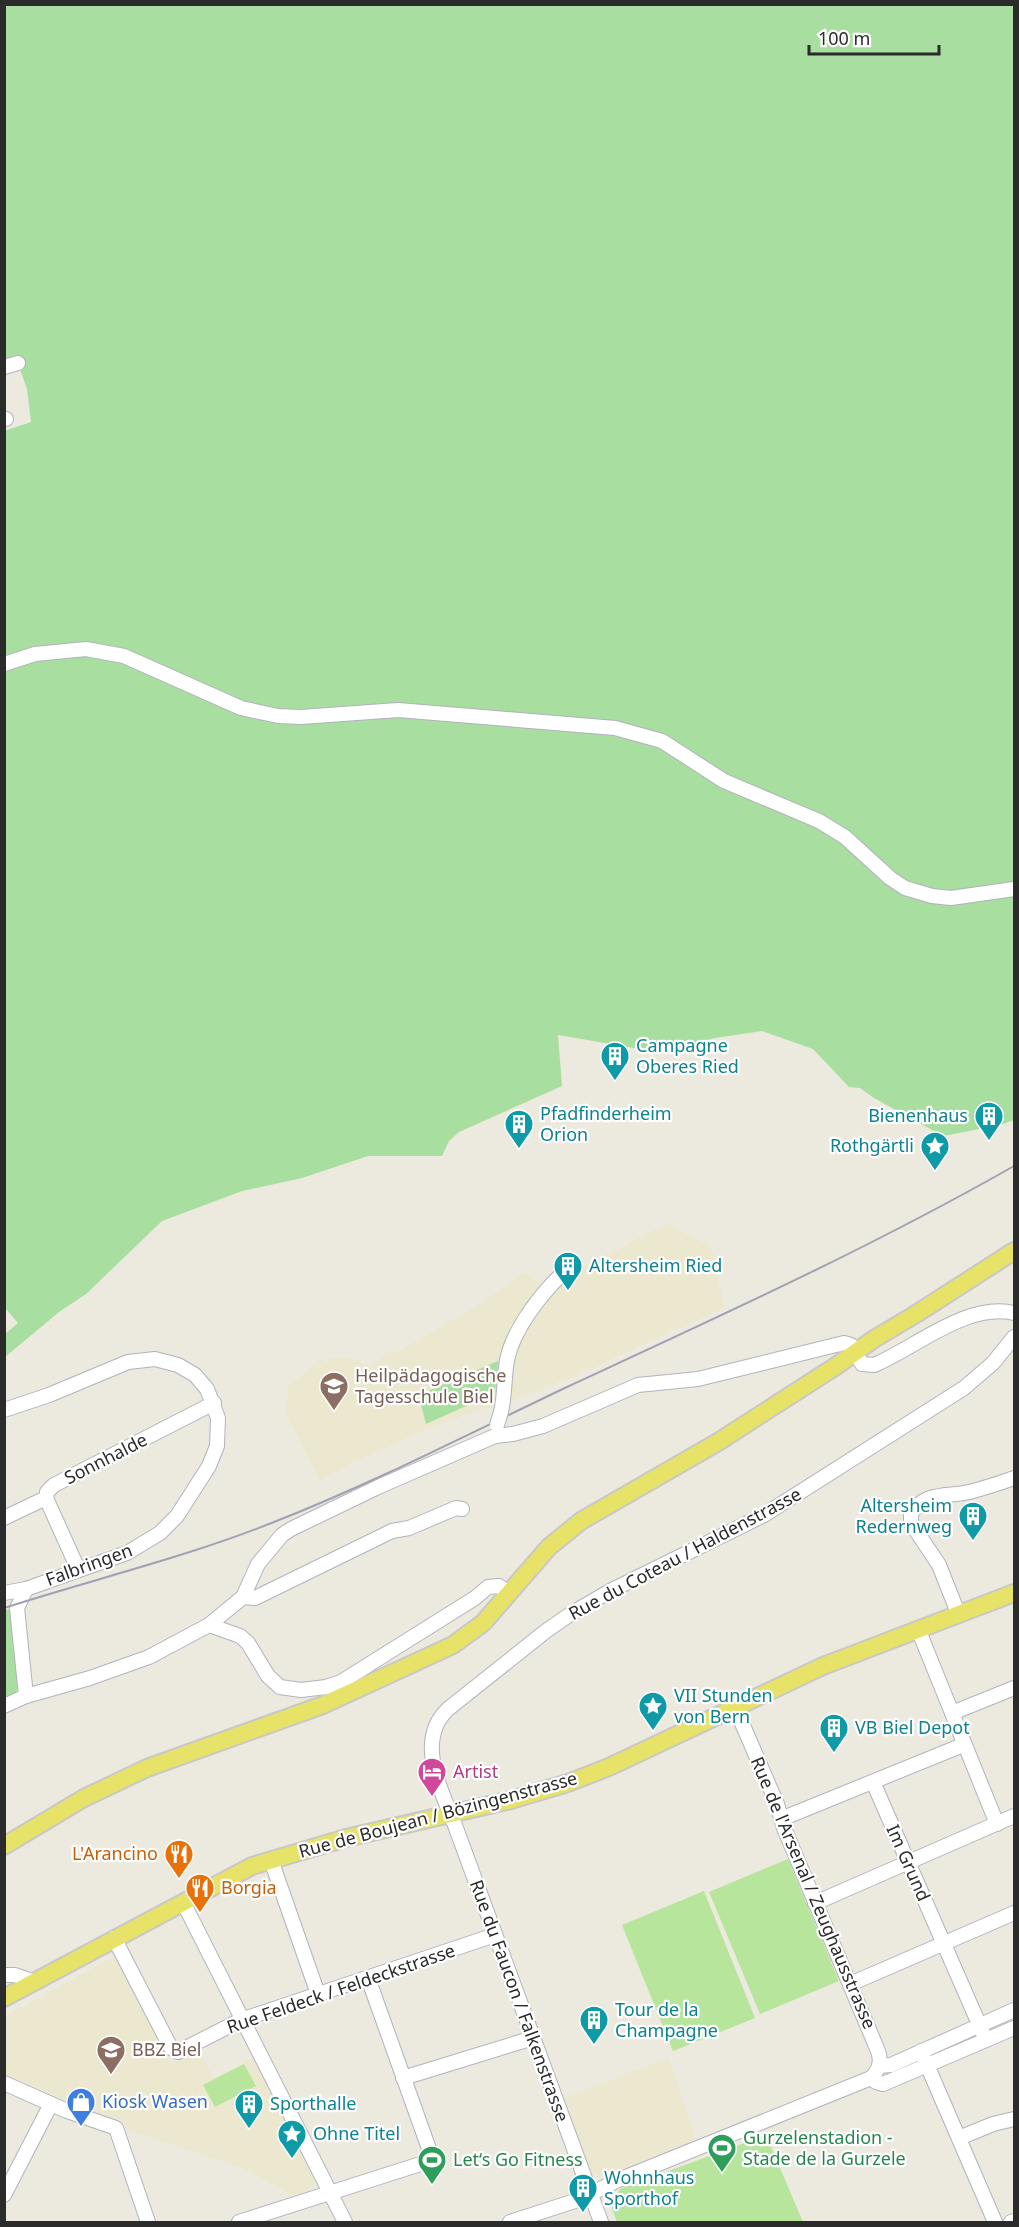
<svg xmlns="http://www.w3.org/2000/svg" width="1019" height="2227" font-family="'Noto Sans',sans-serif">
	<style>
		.education { fill: #ece8cf }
		.green { fill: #a8de9f }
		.pitch { fill: #b7e59b }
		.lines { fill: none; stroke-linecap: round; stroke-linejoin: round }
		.minor-casing { stroke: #b2b2be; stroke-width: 16 }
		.major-casing { stroke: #c8c8c8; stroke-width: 20 }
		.minor { stroke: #fff; stroke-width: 14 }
		.major { stroke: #e7e368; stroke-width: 16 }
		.rail { stroke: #a2a1b4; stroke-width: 2 }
		.minor-bridge-casing { stroke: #b2b2be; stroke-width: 16; stroke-linecap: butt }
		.minor-bridge { stroke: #fff; stroke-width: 14 }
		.labels { text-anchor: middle; stroke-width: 4.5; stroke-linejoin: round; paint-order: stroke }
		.culture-label { font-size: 18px; fill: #0d838f; stroke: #fff; text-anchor: start }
		.education-label { font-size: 18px; fill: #785e54; stroke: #fff; text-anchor: start }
		.street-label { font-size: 18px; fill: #2b2b2b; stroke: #fff }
		.hotel-label { font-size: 18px; fill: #b23c85; stroke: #fff; text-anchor: start }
		.food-label { font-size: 18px; fill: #c56008; stroke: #fff; text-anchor: end }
		.shop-label { font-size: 18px; fill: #366cbe; stroke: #fff; text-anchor: start }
		.leisure-label { font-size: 18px; fill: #27864d; stroke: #fff; text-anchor: start }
	</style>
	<rect width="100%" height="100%" fill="#ece9de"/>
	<g class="education">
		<polygon points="667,1224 711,1246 724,1308 581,1373 496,1407 480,1409 416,1434 350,1464 320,1481 286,1414 289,1384 299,1378 320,1359 328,1363 330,1358 345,1358 358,1360 361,1364 372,1365 386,1355 401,1350 478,1305 514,1281 521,1273 529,1274 538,1283 549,1287 562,1274 571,1272 614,1252 642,1236"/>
		<polygon points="116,1956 171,2063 198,2050 214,2078 253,2058 316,2181 309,2191 294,2196 240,2167 128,2130 124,2121 80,2107 5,2074 5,2016"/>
		<polygon points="669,2058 696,2140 607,2175 602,2175 593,2172 588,2166 563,2098"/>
	</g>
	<g class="green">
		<polygon points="5,5 1014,5 1014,1120 1000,1125 943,1136 874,1098 860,1088 849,1087 813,1049 762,1031 715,1038 663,1053 558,1035 562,1086 459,1132 449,1141 442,1156 368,1156 302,1178 242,1191 162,1221 86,1294 59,1312 5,1357 5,1334 18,1323 7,1310 4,1311 4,431 31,422 27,389 18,363 5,367"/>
		<polygon points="498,1361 495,1393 426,1424 421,1404 426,1392"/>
		<polygon points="9,1609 23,1677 15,1694 4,1700 4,1611"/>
	</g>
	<g class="pitch">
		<polygon points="788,1859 839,1981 760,2014 709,1892"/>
		<polygon points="704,1891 755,2018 673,2051 622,1925"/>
		<polygon points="244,2064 256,2086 215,2107 203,2085"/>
		<polygon points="766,2135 803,2222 617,2222 611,2206 620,2189"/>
	</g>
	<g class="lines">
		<g class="minor-casing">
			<g id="minor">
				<polyline points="4,367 18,363"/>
				<polyline points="4,419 6,419"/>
				<polyline points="4,664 35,654 86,649 124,656 241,708 278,716 301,717 398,710 615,728 662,741 724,781 819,821 845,837 890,878 905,888 932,896 951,898 1014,889"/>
				<polyline points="4,1410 49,1395 128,1362 155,1359 178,1365 195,1375 207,1389 218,1418 217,1446 209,1466 177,1516 160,1533 127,1553 26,1589 17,1608 26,1696"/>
				<path d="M501,1412c4,-17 3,-35 6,-52 6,-30 33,-65 55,-86"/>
				<polyline points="46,1498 78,1569"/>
				<polyline points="4,1518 46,1498 47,1492 54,1485 214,1403"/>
				<polyline points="4,1593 26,1589"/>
				<polyline points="243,1597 255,1598 392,1531 409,1528 456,1508 462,1509"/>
				<path d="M958,1613l-19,-48 -28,-42v-9c13,-23 37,-17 58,-22 16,-4 31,-9 45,-14"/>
				<polyline points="209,1625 240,1636 248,1643 268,1676 280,1687 301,1690 326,1687 341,1682 475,1598 488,1587 499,1586 509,1593"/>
				<polyline points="918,1629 997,1824"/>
				<path d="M4,1706l22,-10 64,-18 59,-21 60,-32 34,-28 15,-33 24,-29 9,-6 87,-42 117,-51 18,-2 30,-8 95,-41 60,-6 146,-36 7,2 11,19 12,1c41,-17 93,-63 140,-52"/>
				<polyline points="952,1713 1014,1688"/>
				<polyline points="873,1782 986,2040"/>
				<polyline points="781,1819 963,1745"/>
				<polyline points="271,1860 318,1994"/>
				<polyline points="183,1902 345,2222"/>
				<polyline points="815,1903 1014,1816"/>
				<polyline points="114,1938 171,2048 178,2052 241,2020 495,1935"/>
				<polyline points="4,1975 15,1975 35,1982"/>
				<polyline points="850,1984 1014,1913"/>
				<polyline points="921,2051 995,2222"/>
				<polyline points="879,2066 891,2065 1014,2010"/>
				<polyline points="403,2078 533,2038"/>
				<polyline points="871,2078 876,2082 883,2084 1014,2028"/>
				<polyline points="4,2083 67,2111 116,2128 148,2222"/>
				<polyline points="959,2138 993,2124 1014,2119"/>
				<polyline points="4,2195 51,2104"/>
				<polyline points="239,2222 433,2160 368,1978"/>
				<path d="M510,2222l71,-23 35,-18 255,-103c8,-8 11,-16 7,-27l-94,-223 -7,-24 -42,-97"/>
				<path d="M601,2222l-145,-394c-14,-37 -42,-87 -8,-119l98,-78 23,-16 41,-24 154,-76 200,-127 29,-25 21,-26"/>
				<polyline points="1011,2222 1014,2221"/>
			</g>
		</g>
		<g class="major-casing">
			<g id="major">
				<polyline points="4,1846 84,1798 147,1768 323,1705 453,1645 483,1623 549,1547 581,1521 718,1442 836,1366 874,1339 916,1314 1014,1251"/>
				<polyline points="4,1998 252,1866 346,1838 511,1800 568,1783 609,1767 823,1666 1014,1593"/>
			</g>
		</g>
		<use href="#minor" class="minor"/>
		<use href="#major" class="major"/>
		<path class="rail" d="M4,1608c90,-29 183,-51 270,-86 100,-39 196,-89 293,-135 151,-70 303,-139 447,-221"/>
		<g class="minor-bridge-casing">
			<polyline id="minor-bridge" points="497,1425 501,1412"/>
		</g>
		<use href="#minor-bridge" class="minor-bridge"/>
	</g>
	<defs>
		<g id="building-pin" transform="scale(1.5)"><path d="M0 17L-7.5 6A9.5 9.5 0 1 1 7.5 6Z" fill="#0f9aa8" stroke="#fff"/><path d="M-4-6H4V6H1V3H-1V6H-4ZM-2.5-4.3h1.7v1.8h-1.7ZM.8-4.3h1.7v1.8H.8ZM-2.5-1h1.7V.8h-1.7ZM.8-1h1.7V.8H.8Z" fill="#fff"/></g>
		<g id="sight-pin" transform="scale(1.5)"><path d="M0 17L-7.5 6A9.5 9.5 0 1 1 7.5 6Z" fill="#0f9aa8" stroke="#fff"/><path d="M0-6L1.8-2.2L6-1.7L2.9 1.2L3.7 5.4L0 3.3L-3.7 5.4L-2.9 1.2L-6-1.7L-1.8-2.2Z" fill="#fff"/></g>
		<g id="school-pin" transform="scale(1.5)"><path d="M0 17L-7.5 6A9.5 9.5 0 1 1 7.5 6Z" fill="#8d6e63" stroke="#fff"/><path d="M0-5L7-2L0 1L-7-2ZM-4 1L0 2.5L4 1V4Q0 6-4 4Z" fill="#fff"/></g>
		<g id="hotel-pin" transform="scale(1.5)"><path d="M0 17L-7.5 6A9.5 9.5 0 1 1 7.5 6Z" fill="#d1479c" stroke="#fff"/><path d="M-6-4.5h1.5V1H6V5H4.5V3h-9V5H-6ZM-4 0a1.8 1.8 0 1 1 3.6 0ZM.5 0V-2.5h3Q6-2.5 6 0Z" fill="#fff"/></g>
		<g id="restaurant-pin" transform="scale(1.5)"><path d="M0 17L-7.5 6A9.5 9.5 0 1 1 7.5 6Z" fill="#e8710a" stroke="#fff"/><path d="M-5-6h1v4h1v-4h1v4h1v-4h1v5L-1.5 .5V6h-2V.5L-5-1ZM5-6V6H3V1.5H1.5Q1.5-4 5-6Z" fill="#fff"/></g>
		<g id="shop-pin" transform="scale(1.5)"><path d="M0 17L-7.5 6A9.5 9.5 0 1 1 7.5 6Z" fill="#3f7fe0" stroke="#fff"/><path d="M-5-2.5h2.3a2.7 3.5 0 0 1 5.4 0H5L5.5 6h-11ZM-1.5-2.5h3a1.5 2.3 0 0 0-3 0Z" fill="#fff"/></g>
		<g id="stadium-pin" transform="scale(1.5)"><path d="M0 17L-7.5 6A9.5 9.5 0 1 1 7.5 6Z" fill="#2e9e5b" stroke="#fff"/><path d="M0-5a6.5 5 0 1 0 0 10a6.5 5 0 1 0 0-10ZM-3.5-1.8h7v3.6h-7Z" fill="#fff"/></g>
	</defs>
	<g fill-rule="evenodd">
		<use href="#building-pin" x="615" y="1056"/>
		<use href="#building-pin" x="989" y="1116"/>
		<use href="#building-pin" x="519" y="1124"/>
		<use href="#sight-pin" x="935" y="1146"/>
		<use href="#building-pin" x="568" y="1266"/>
		<use href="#school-pin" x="334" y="1386"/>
		<use href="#building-pin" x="973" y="1516"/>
		<use href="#sight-pin" x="653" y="1706"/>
		<use href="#building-pin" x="834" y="1728"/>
		<use href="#hotel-pin" x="432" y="1772"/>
		<use href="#restaurant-pin" x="179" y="1854"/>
		<use href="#restaurant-pin" x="200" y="1888"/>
		<use href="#building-pin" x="594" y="2020"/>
		<use href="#school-pin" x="111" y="2050"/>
		<use href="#shop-pin" x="81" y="2102"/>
		<use href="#building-pin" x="249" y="2104"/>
		<use href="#sight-pin" x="292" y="2134"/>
		<use href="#stadium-pin" x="722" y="2148"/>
		<use href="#stadium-pin" x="432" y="2160"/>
		<use href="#building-pin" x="583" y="2188"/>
	</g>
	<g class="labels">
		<g class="culture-label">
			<text x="636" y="1052">Campagne<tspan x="636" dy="21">Oberes Ried</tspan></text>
			<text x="540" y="1120">Pfadfinderheim<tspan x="540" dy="21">Orion</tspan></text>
			<text x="968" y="1122" text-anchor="end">Bienenhaus</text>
			<text x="914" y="1152" text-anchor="end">Rothgärtli</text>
			<text x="589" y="1272">Altersheim Ried</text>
			<text x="952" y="1512" text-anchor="end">Altersheim<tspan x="952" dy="21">Redernweg</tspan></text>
			<text x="674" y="1702">VII Stunden<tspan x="674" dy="21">von Bern</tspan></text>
			<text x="855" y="1734">VB Biel Depot</text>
			<text x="615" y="2016">Tour de la<tspan x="615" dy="21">Champagne</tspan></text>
			<text x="270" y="2110">Sporthalle</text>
			<text x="313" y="2140">Ohne Titel</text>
			<text x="604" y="2184">Wohnhaus<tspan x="604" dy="21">Sporthof</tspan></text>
		</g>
		<g class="education-label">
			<text x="355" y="1382">Heilpädagogische<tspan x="355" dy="21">Tagesschule Biel</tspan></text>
			<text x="132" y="2056">BBZ Biel</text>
		</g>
		<g class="street-label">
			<text transform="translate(106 1459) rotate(-27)" y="6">Sonnhalde</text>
			<text transform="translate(685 1554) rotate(-28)" y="6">Rue du Coteau / Haldenstrasse</text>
			<text transform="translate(89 1565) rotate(-20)" y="6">Falbringen</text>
			<text transform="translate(438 1815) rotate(-15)" y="6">Rue de Boujean / Bözingenstrasse</text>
			<text transform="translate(908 1863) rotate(66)" y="6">Im Grund</text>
			<text transform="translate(813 1893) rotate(67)" y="6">Rue de l'Arsenal / Zeughausstrasse</text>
			<text transform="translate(341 1989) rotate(-19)" y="6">Rue Feldeck / Feldeckstrasse</text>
			<text transform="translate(519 2001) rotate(70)" y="6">Rue du Faucon / Falkenstrasse</text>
		</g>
		<g class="hotel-label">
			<text x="453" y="1778">Artist</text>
		</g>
		<g class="food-label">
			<text x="158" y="1860">L'Arancino</text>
			<text x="221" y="1894" text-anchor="start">Borgia</text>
		</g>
		<g class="shop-label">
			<text x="102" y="2108">Kiosk Wasen</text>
		</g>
		<g class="leisure-label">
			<text x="743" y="2144">Gurzelenstadion -<tspan x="743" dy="21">Stade de la Gurzele</tspan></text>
			<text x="453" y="2166">Let‘s Go Fitness</text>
		</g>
	</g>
	<rect width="1019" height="2227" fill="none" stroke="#2b2b2b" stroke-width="12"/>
	<path d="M809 45v9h130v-9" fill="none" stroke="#2b2b2b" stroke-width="3"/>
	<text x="818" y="45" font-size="18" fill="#2b2b2b" stroke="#ffffff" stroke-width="4.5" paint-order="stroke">100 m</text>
</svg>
